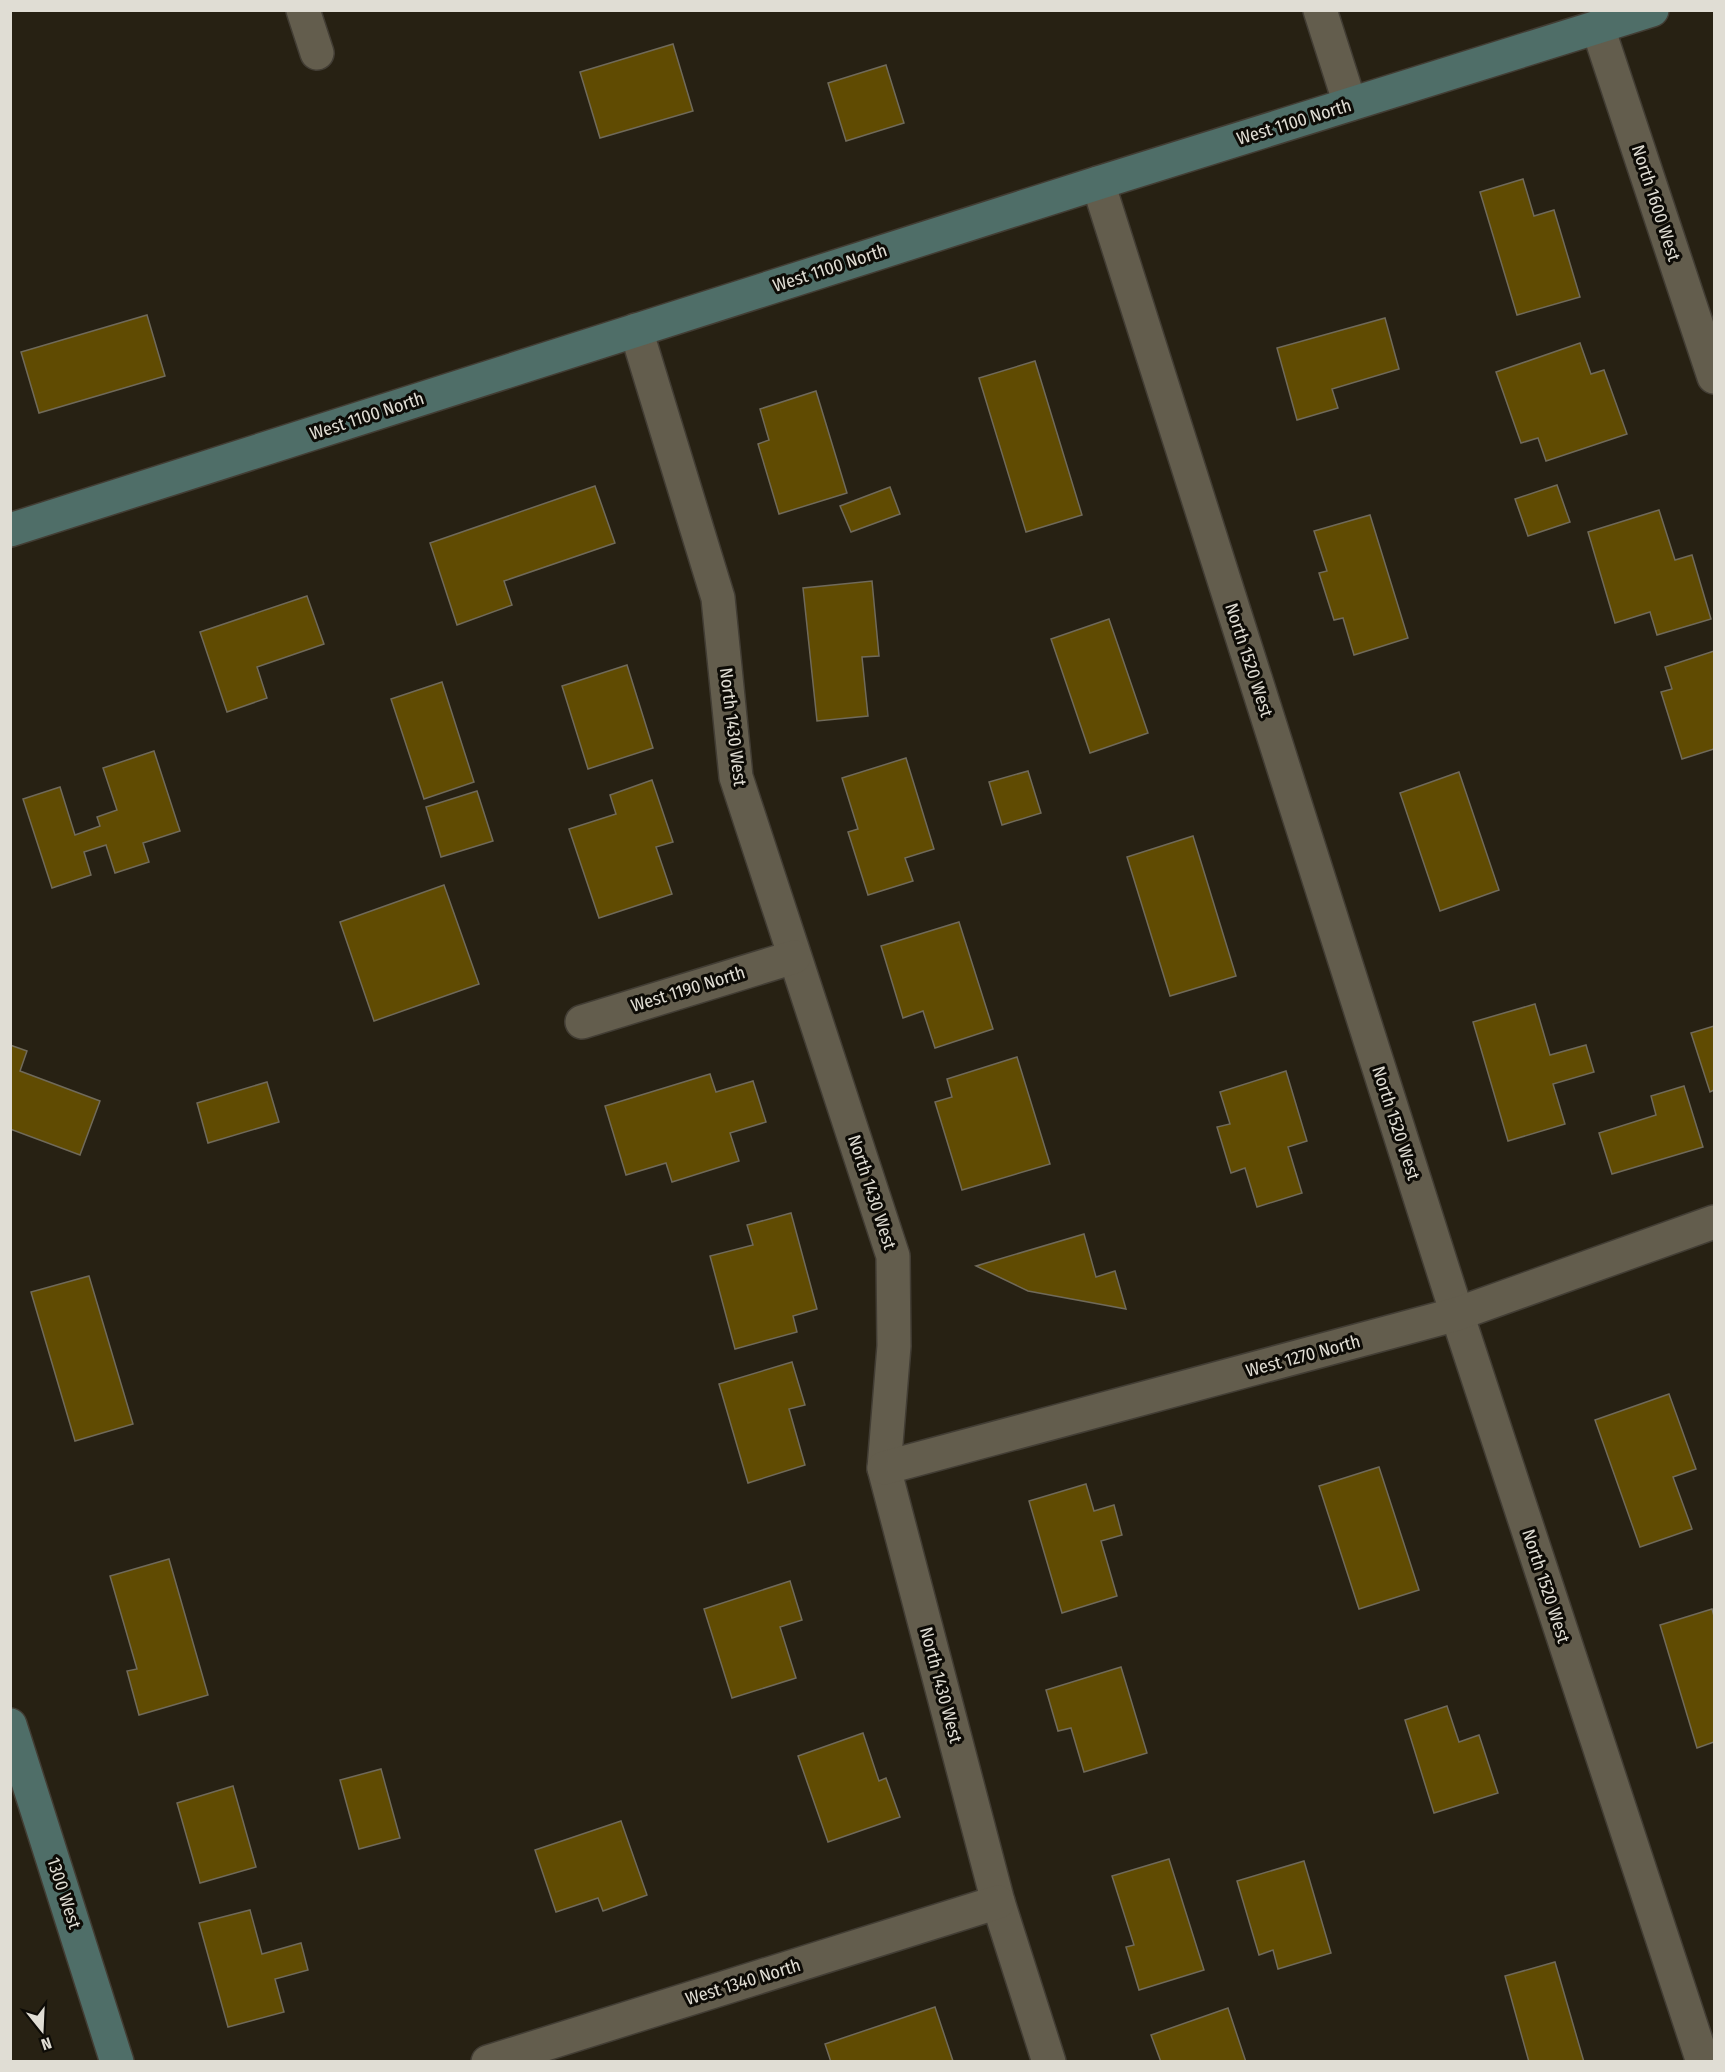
<svg xmlns="http://www.w3.org/2000/svg" width="1725" height="2072" font-family="'Fira Sans Condensed',sans-serif">
	<style>
		.building { fill: #604b02; stroke: #706a5a; stroke-width: 1.5 }
		.lines { fill: none; stroke-linecap: round; stroke-linejoin: round }
		.street-casing { stroke: #423d34; stroke-width: 36 }
		.secondary-casing { stroke: #423d34; stroke-width: 36 }
		.street { stroke: #635d4d; stroke-width: 33 }
		.secondary { stroke: #4f6e68; stroke-width: 33 }
		.labels { text-anchor: middle; stroke-width: 6; stroke-linejoin: round; paint-order: stroke }
		.street-label { font-size: 18px; fill: #e0ddd4; stroke: #0d0b06 }
	</style>
	<rect width="100%" height="100%" fill="#272113"/>
	<g class="building">
		<polygon points="673,44 693,111 600,138 580,72"/>
		<polygon points="886,65 904,123 846,141 828,83"/>
		<polygon points="1523,179 1534,216 1554,210 1580,297 1517,315 1480,192"/>
		<polygon points="147,315 165,376 39,413 21,352"/>
		<polygon points="1385,318 1399,369 1332,389 1338,408 1297,420 1277,348"/>
		<polygon points="1580,343 1591,374 1604,370 1627,434 1546,461 1538,438 1521,443 1496,372"/>
		<polygon points="1035,361 1082,515 1026,532 979,378"/>
		<polygon points="816,391 847,493 779,514 758,444 769,440 760,409"/>
		<polygon points="1557,485 1570,522 1528,536 1515,499"/>
		<polygon points="595,486 615,543 504,581 512,605 457,625 430,543"/>
		<polygon points="890,487 900,514 851,532 840,506"/>
		<polygon points="1659,510 1675,560 1692,555 1711,619 1657,635 1650,612 1615,623 1588,532"/>
		<polygon points="1370,515 1408,638 1354,655 1343,618 1334,620 1319,573 1327,571 1314,531"/>
		<polygon points="872,581 879,656 862,657 868,716 817,721 803,588"/>
		<polygon points="307,596 324,644 257,667 267,698 227,712 200,632"/>
		<polygon points="1109,619 1148,733 1090,753 1051,639"/>
		<polygon points="1714,651 1714,749 1682,759 1661,692 1672,689 1665,667"/>
		<polygon points="627,665 653,748 588,769 562,686"/>
		<polygon points="442,682 474,782 424,799 391,699"/>
		<polygon points="154,751 180,831 143,843 149,862 115,873 106,845 84,852 91,875 52,888 23,799 60,787 75,835 100,826 97,817 117,810 103,768"/>
		<polygon points="906,758 934,849 905,858 913,881 868,895 848,832 858,829 842,778"/>
		<polygon points="1028,771 1041,813 1002,825 989,782"/>
		<polygon points="1459,772 1499,890 1440,911 1400,793"/>
		<polygon points="652,780 673,842 656,847 672,894 599,918 569,829 616,814 610,795"/>
		<polygon points="477,791 493,841 441,857 426,807"/>
		<polygon points="1193,836 1236,976 1170,996 1127,857"/>
		<polygon points="444,885 479,984 374,1021 340,922"/>
		<polygon points="959,922 993,1029 935,1048 923,1011 903,1018 881,946"/>
		<polygon points="1535,1004 1550,1055 1586,1045 1594,1072 1553,1084 1565,1124 1508,1141 1473,1022"/>
		<polygon points="1714,1026 1714,1090 1710,1092 1691,1033"/>
		<polygon points="10,1045 27,1051 20,1071 100,1101 80,1155 10,1129"/>
		<polygon points="1017,1057 1050,1164 962,1190 935,1102 952,1097 947,1079"/>
		<polygon points="1286,1071 1307,1141 1288,1147 1302,1193 1257,1207 1245,1168 1231,1173 1217,1127 1230,1124 1220,1092"/>
		<polygon points="710,1074 716,1092 753,1081 766,1122 730,1133 739,1161 672,1182 666,1163 626,1175 605,1106"/>
		<polygon points="267,1082 279,1122 208,1143 197,1103"/>
		<polygon points="1684,1086 1703,1147 1612,1174 1599,1133 1656,1115 1651,1096"/>
		<polygon points="791,1213 817,1309 793,1316 797,1332 735,1349 710,1256 753,1245 747,1225"/>
		<polygon points="1084,1234 1096,1277 1115,1271 1126,1309 1028,1291 976,1266"/>
		<polygon points="89,1276 133,1424 75,1441 31,1292"/>
		<polygon points="792,1362 805,1405 789,1409 805,1465 748,1483 719,1384"/>
		<polygon points="1669,1394 1696,1469 1673,1477 1692,1529 1640,1547 1595,1420"/>
		<polygon points="1379,1467 1419,1590 1359,1609 1319,1486"/>
		<polygon points="1086,1484 1094,1511 1114,1505 1122,1535 1101,1541 1117,1596 1062,1613 1029,1501"/>
		<polygon points="169,1559 208,1695 139,1715 127,1671 137,1669 110,1576"/>
		<polygon points="790,1581 802,1620 780,1627 796,1678 732,1698 704,1609"/>
		<polygon points="1712,1609 1714,1616 1714,1742 1697,1748 1660,1625"/>
		<polygon points="1121,1667 1147,1753 1084,1772 1071,1728 1058,1731 1046,1690"/>
		<polygon points="1447,1706 1459,1742 1479,1735 1498,1793 1434,1813 1405,1720"/>
		<polygon points="863,1733 879,1781 886,1778 900,1817 828,1842 798,1756"/>
		<polygon points="381,1769 400,1838 359,1849 340,1780"/>
		<polygon points="233,1786 256,1867 200,1883 177,1803"/>
		<polygon points="621,1821 647,1895 603,1911 598,1898 556,1912 535,1850"/>
		<polygon points="1169,1859 1204,1970 1139,1990 1126,1947 1134,1945 1112,1876"/>
		<polygon points="1304,1861 1331,1953 1278,1969 1273,1950 1259,1955 1237,1881"/>
		<polygon points="250,1910 262,1954 301,1943 308,1970 275,1979 284,2012 228,2027 199,1923"/>
		<polygon points="1555,1962 1584,2062 1529,2062 1505,1976"/>
		<polygon points="935,2007 953,2061 831,2062 825,2044"/>
		<polygon points="1228,2008 1246,2062 1161,2062 1151,2035"/>
	</g>
	<g class="lines">
		<g class="street-casing">
			<g id="street">
				<polyline points="303,10 317,53"/>
				<polyline points="1320,10 1350,104"/>
				<polyline points="1598,28 1714,377"/>
				<polyline points="1098,183 1457,1314 1703,2062"/>
				<polyline points="636,330 718,598 736,777 893,1256 894,1346 884,1468 998,1902 1049,2062"/>
				<polyline points="582,1022 794,957"/>
				<polyline points="884,1468 1457,1314 1714,1222"/>
				<polyline points="488,2062 998,1902"/>
			</g>
		</g>
		<g class="secondary-casing">
			<g id="secondary">
				<polyline points="10,530 1098,183 1652,10"/>
				<polyline points="10,1725 117,2062"/>
			</g>
		</g>
		<use href="#street" class="street"/>
		<use href="#secondary" class="secondary"/>
	</g>
	<g class="labels">
		<g class="street-label">
			<text transform="translate(1294 122) rotate(-17)" y="6">West 1100 North</text>
			<text transform="translate(1656 203) rotate(72)" y="6">North 1600 West</text>
			<text transform="translate(830 268) rotate(-18)" y="6">West 1100 North</text>
			<text transform="translate(367 416) rotate(-18)" y="6">West 1100 North</text>
			<text transform="translate(1249 660) rotate(72)" y="6">North 1520 West</text>
			<text transform="translate(733 727) rotate(83)" y="6">North 1430 West</text>
			<text transform="translate(688 989) rotate(-17)" y="6">West 1190 North</text>
			<text transform="translate(1396 1123) rotate(72)" y="6">North 1520 West</text>
			<text transform="translate(872 1192) rotate(72)" y="6">North 1430 West</text>
			<text transform="translate(1303 1356) rotate(-15)" y="6">West 1270 North</text>
			<text transform="translate(1546 1586) rotate(72)" y="6">North 1520 West</text>
			<text transform="translate(941 1685) rotate(75)" y="6">North 1430 West</text>
			<text transform="translate(64 1893) rotate(72)" y="6">1300 West</text>
			<text transform="translate(743 1982) rotate(-17)" y="6">West 1340 North</text>
		</g>
	</g>
	<rect width="1725" height="2072" fill="none" stroke="#e0ddd4" stroke-width="24"/>
	<g transform="translate(42 2030) rotate(162)" stroke="#0d0b06" stroke-width="4.5" paint-order="stroke">
	<path d="M0-4.5L10 22L0 15L-10 22Z" fill="#e0ddd4"/>
	<text y="-9" font-size="16" font-weight="bold" text-anchor="middle" fill="#e0ddd4">N</text>
	</g>
</svg>
